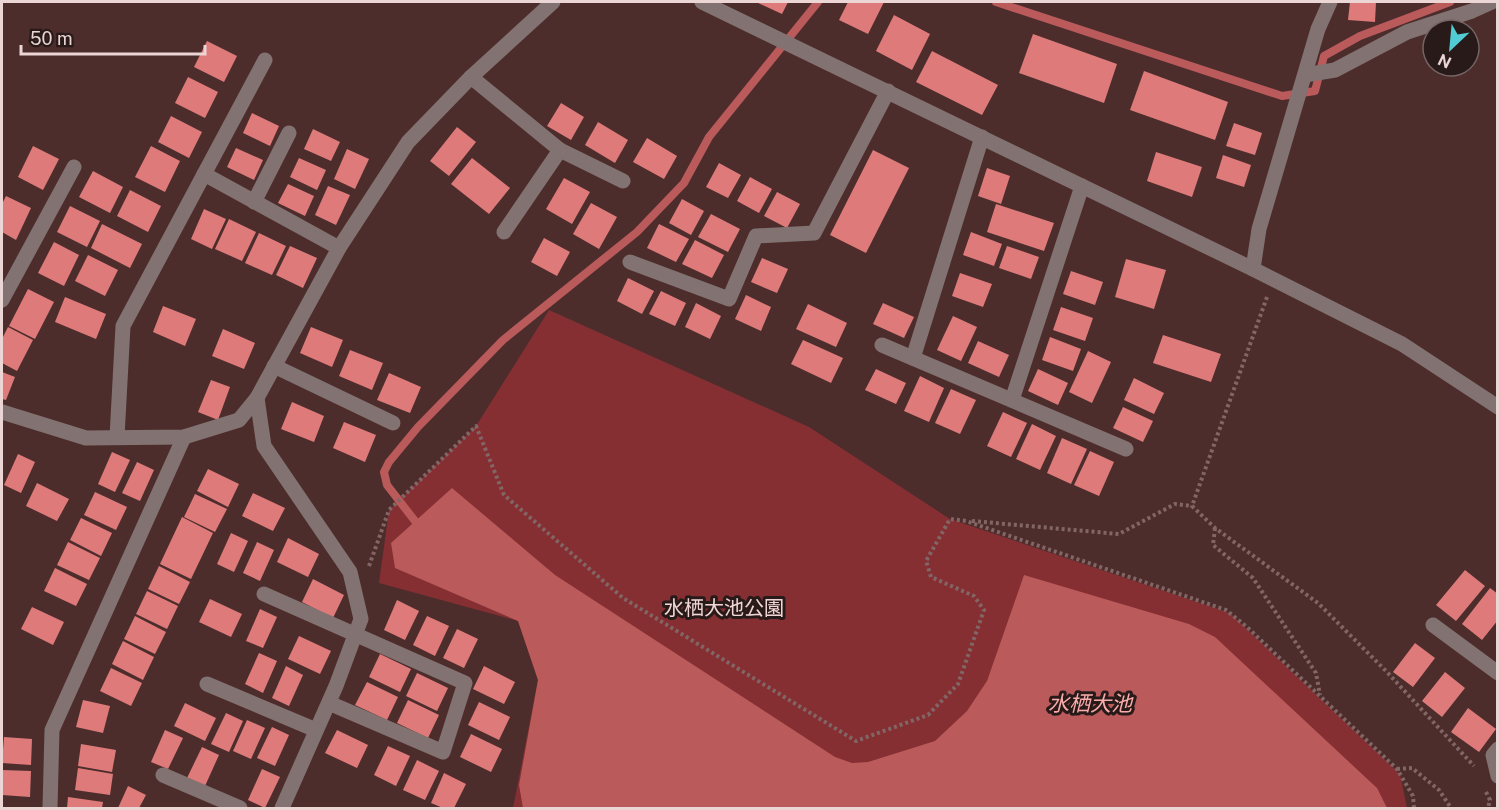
<svg xmlns="http://www.w3.org/2000/svg" width="1499" height="810" font-family="'Public Sans','Noto Sans JP',sans-serif">
	<style>
		.green { fill: #852f33 }
		.water { fill: #ba5a5b }
		.lines { fill: none; stroke-linecap: round; stroke-linejoin: round }
		.stream { stroke: #ba5a5b; stroke-width: 8 }
		.building { fill: #de7b7a }
		.path { stroke: #826665; stroke-width: 4; stroke-dasharray: 3 3; stroke-linecap: butt }
		.minor { stroke: #827271; stroke-width: 15 }
		.labels { text-anchor: middle; stroke-width: 6; stroke-linejoin: round; paint-order: stroke }
		.park-label { font-size: 20px; fill: #f1d6d5; stroke: #281a19 }
		.water-label { font-size: 21px; font-style: italic; fill: #faacaa; stroke: #281a19 }
	</style>
	<rect width="100%" height="100%" fill="#4c2d2c"/>
	<polygon class="green" points="549,310 809,427 950,519 1230,613 1400,774 1407,808 513,808 538,680 518,621 379,583 389,510 476,426"/>
	<polygon class="water" points="452,488 555,575 835,757 852,763 868,762 935,741 967,711 987,681 1024,575 1189,624 1215,637 1377,788 1387,808 523,808 519,785 538,680 518,621 395,568 391,543"/>
	<g class="lines">
		<g class="stream">
			<polyline points="996,2 1282,96 1315,91 1324,56 1360,36 1450,2"/>
			<polyline points="415,521 387,485 384,472 389,462 418,427 503,340 637,232 684,183 709,137 818,2"/>
		</g>
	</g>
	<g class="building">
		<polygon points="756,2 788,2 782,14"/>
		<polygon points="848,2 884,2 868,34 839,20"/>
		<polygon points="1350,2 1376,2 1375,22 1348,20"/>
		<polygon points="894,15 930,34 912,70 876,51"/>
		<polygon points="1033,34 1117,64 1104,103 1019,73"/>
		<polygon points="207,41 237,56 224,82 194,67"/>
		<polygon points="932,51 998,85 982,115 916,82"/>
		<polygon points="1144,71 1228,102 1215,140 1130,110"/>
		<polygon points="188,77 218,92 205,118 175,103"/>
		<polygon points="561,103 584,117 571,140 547,126"/>
		<polygon points="252,113 279,126 270,146 243,133"/>
		<polygon points="171,116 202,132 189,158 158,142"/>
		<polygon points="598,122 628,140 615,163 585,145"/>
		<polygon points="1234,123 1262,133 1255,155 1226,146"/>
		<polygon points="457,127 476,142 449,176 430,161"/>
		<polygon points="313,129 340,142 331,161 304,149"/>
		<polygon points="647,138 677,156 664,179 633,162"/>
		<polygon points="33,146 59,159 43,190 18,177"/>
		<polygon points="151,146 180,161 165,192 135,177"/>
		<polygon points="236,148 263,160 254,180 227,167"/>
		<polygon points="347,149 369,159 355,189 334,179"/>
		<polygon points="873,150 909,168 866,253 830,235"/>
		<polygon points="1156,152 1202,167 1192,197 1147,181"/>
		<polygon points="1223,155 1251,165 1244,187 1216,178"/>
		<polygon points="299,158 326,170 317,190 290,177"/>
		<polygon points="472,158 510,188 489,214 451,184"/>
		<polygon points="719,163 741,175 728,198 706,187"/>
		<polygon points="987,168 1010,176 1001,204 978,196"/>
		<polygon points="93,171 123,187 110,213 79,197"/>
		<polygon points="750,177 772,189 759,213 737,201"/>
		<polygon points="564,178 590,192 572,224 546,209"/>
		<polygon points="288,184 314,196 305,216 278,203"/>
		<polygon points="328,186 350,195 336,225 315,215"/>
		<polygon points="130,190 161,206 148,232 117,216"/>
		<polygon points="777,192 800,204 787,228 764,216"/>
		<polygon points="6,196 31,208 16,240 2,232 2,204"/>
		<polygon points="682,199 704,211 691,235 669,223"/>
		<polygon points="591,203 617,217 599,249 573,234"/>
		<polygon points="996,204 1054,223 1044,251 987,232"/>
		<polygon points="70,206 100,221 87,247 57,232"/>
		<polygon points="204,209 226,219 212,249 191,239"/>
		<polygon points="711,214 740,229 728,252 698,237"/>
		<polygon points="229,219 256,232 242,261 215,249"/>
		<polygon points="102,224 142,244 130,268 91,248"/>
		<polygon points="659,224 689,239 676,262 647,248"/>
		<polygon points="971,232 1002,244 994,266 963,255"/>
		<polygon points="259,233 286,246 272,275 245,263"/>
		<polygon points="544,238 570,252 557,276 531,262"/>
		<polygon points="695,240 724,255 712,278 682,264"/>
		<polygon points="54,242 79,255 64,286 38,273"/>
		<polygon points="290,246 317,258 303,288 276,275"/>
		<polygon points="1007,246 1039,257 1031,279 999,268"/>
		<polygon points="88,255 118,270 105,296 75,281"/>
		<polygon points="762,258 788,269 777,293 751,282"/>
		<polygon points="1126,259 1166,270 1154,309 1115,297"/>
		<polygon points="1071,271 1103,282 1095,305 1063,294"/>
		<polygon points="960,273 992,284 983,307 952,296"/>
		<polygon points="628,278 654,291 642,314 617,301"/>
		<polygon points="28,289 54,302 35,339 9,326"/>
		<polygon points="661,291 686,303 675,326 649,314"/>
		<polygon points="746,295 771,307 761,331 735,319"/>
		<polygon points="65,297 106,314 96,339 55,322"/>
		<polygon points="696,303 721,316 710,339 685,327"/>
		<polygon points="883,303 914,317 904,338 873,324"/>
		<polygon points="808,304 847,323 836,347 796,329"/>
		<polygon points="163,306 196,319 185,346 153,332"/>
		<polygon points="1061,307 1093,318 1085,341 1053,330"/>
		<polygon points="953,316 977,327 961,361 937,350"/>
		<polygon points="8,327 33,340 17,371 2,363 2,339"/>
		<polygon points="311,327 343,340 332,367 300,353"/>
		<polygon points="223,329 255,343 244,369 212,356"/>
		<polygon points="1163,335 1221,354 1211,382 1153,363"/>
		<polygon points="1050,337 1081,349 1073,371 1042,360"/>
		<polygon points="803,340 843,358 831,383 791,364"/>
		<polygon points="978,341 1009,355 999,377 968,363"/>
		<polygon points="350,350 383,363 372,390 339,376"/>
		<polygon points="1088,351 1111,362 1092,403 1069,392"/>
		<polygon points="876,369 906,383 896,404 865,390"/>
		<polygon points="1038,369 1068,383 1058,405 1028,391"/>
		<polygon points="2,372 15,377 6,400 2,399"/>
		<polygon points="389,373 421,387 410,413 377,400"/>
		<polygon points="920,376 944,388 929,422 904,411"/>
		<polygon points="1134,378 1164,393 1154,414 1124,400"/>
		<polygon points="211,380 230,387 218,420 198,412"/>
		<polygon points="951,389 976,400 960,434 935,423"/>
		<polygon points="292,402 324,416 314,442 281,429"/>
		<polygon points="1123,407 1153,421 1143,442 1113,428"/>
		<polygon points="1003,412 1027,423 1011,457 987,446"/>
		<polygon points="344,422 376,435 365,462 333,448"/>
		<polygon points="1032,424 1056,436 1040,470 1016,459"/>
		<polygon points="1062,438 1087,449 1071,484 1047,473"/>
		<polygon points="1090,451 1114,462 1099,496 1074,485"/>
		<polygon points="112,452 130,460 115,492 98,484"/>
		<polygon points="18,454 35,462 21,493 4,485"/>
		<polygon points="137,462 154,470 140,501 122,493"/>
		<polygon points="208,469 239,484 228,507 197,491"/>
		<polygon points="37,483 69,499 57,521 26,506"/>
		<polygon points="95,492 127,507 116,530 84,515"/>
		<polygon points="253,493 285,508 273,531 242,516"/>
		<polygon points="195,494 227,509 215,532 184,517"/>
		<polygon points="182,517 213,533 191,579 160,564"/>
		<polygon points="81,518 112,533 101,556 70,540"/>
		<polygon points="231,533 248,541 234,572 217,564"/>
		<polygon points="288,538 319,554 308,577 277,562"/>
		<polygon points="68,542 100,558 89,580 57,565"/>
		<polygon points="257,542 274,550 260,581 243,573"/>
		<polygon points="159,566 190,582 179,604 148,589"/>
		<polygon points="55,568 87,584 76,606 44,591"/>
		<polygon points="1465,570 1485,586 1456,621 1436,605"/>
		<polygon points="313,579 344,595 333,618 302,602"/>
		<polygon points="1490,588 1498,594 1498,620 1482,640 1462,624"/>
		<polygon points="147,591 178,606 167,629 136,614"/>
		<polygon points="210,599 242,614 231,637 199,622"/>
		<polygon points="397,600 419,611 405,640 384,630"/>
		<polygon points="32,607 64,622 53,645 21,629"/>
		<polygon points="260,609 277,617 263,648 246,641"/>
		<polygon points="135,616 166,632 155,654 124,639"/>
		<polygon points="427,616 449,626 435,656 413,645"/>
		<polygon points="457,629 478,639 464,668 443,658"/>
		<polygon points="299,636 331,651 320,674 288,659"/>
		<polygon points="123,641 154,657 143,680 112,664"/>
		<polygon points="1415,643 1435,658 1413,687 1393,672"/>
		<polygon points="259,653 277,661 263,693 245,684"/>
		<polygon points="380,654 411,669 400,692 369,677"/>
		<polygon points="286,666 303,675 289,706 272,698"/>
		<polygon points="484,666 515,682 504,704 473,689"/>
		<polygon points="111,668 142,683 131,706 100,691"/>
		<polygon points="1445,672 1465,688 1442,717 1422,701"/>
		<polygon points="417,673 448,688 437,711 406,696"/>
		<polygon points="367,682 398,697 387,720 355,705"/>
		<polygon points="83,700 110,706 103,733 76,727"/>
		<polygon points="408,700 439,715 428,738 397,723"/>
		<polygon points="479,702 510,717 499,740 468,725"/>
		<polygon points="185,703 216,718 205,741 174,726"/>
		<polygon points="1468,708 1496,729 1479,752 1451,732"/>
		<polygon points="226,713 243,721 229,752 211,744"/>
		<polygon points="247,720 265,728 251,759 233,751"/>
		<polygon points="272,727 289,735 275,766 257,758"/>
		<polygon points="165,730 183,738 168,769 151,762"/>
		<polygon points="337,730 368,745 357,768 325,753"/>
		<polygon points="471,734 502,749 491,772 460,757"/>
		<polygon points="4,737 32,739 31,765 2,763"/>
		<polygon points="81,744 116,750 112,772 78,766"/>
		<polygon points="388,746 410,756 396,786 374,775"/>
		<polygon points="202,747 219,755 205,786 187,778"/>
		<polygon points="417,760 439,771 425,800 403,790"/>
		<polygon points="78,768 113,774 110,795 75,790"/>
		<polygon points="262,769 280,777 265,808 248,800"/>
		<polygon points="2,770 31,771 30,797 2,795"/>
		<polygon points="444,773 466,784 454,808 443,808 431,803"/>
		<polygon points="128,786 146,795 139,808 118,808"/>
		<polygon points="68,797 103,802 102,808 67,808"/>
	</g>
	<g class="lines">
		<g class="path">
			<polyline points="1267,297 1192,506 1215,528 1318,603 1386,671 1474,766"/>
			<polyline points="972,521 1119,534 1175,504 1192,506"/>
			<polyline points="1215,528 1213,545 1253,578 1316,673 1320,695"/>
			<polyline points="369,566 389,510 476,426 504,495 623,598 856,741 928,715 958,684 984,610 974,596 931,577 926,561 950,519 966,521 1226,610 1247,627 1397,769 1413,796 1414,808"/>
			<polyline points="1397,769 1412,768 1439,790 1451,808"/>
			<polyline points="1486,792 1490,800 1488,808"/>
		</g>
		<g class="minor">
			<polyline points="702,2 1253,269 1402,344 1498,407"/>
			<polyline points="1305,75 1335,70 1407,32 1472,11 1492,2"/>
			<polyline points="471,77 560,150 623,181"/>
			<polyline points="204,174 339,248"/>
			<polyline points="254,202 289,133"/>
			<polyline points="504,232 560,150"/>
			<polyline points="630,262 729,299 756,236 814,233 888,91"/>
			<polyline points="1253,269 1259,229 1318,29 1330,2"/>
			<polyline points="2,300 74,167"/>
			<polyline points="882,345 1126,449"/>
			<polyline points="913,358 982,137"/>
			<polyline points="274,366 393,423"/>
			<polyline points="257,398 264,446 350,572 361,619 336,686 282,808"/>
			<polyline points="1012,400 1082,186"/>
			<polyline points="2,412 86,438 184,437 239,420 257,398 339,248 408,142 471,77 553,2"/>
			<polyline points="117,437 123,326 265,60"/>
			<polyline points="264,594 465,683 443,752 329,703"/>
			<polyline points="1433,625 1498,673"/>
			<polyline points="207,684 316,730"/>
			<polyline points="1498,749 1493,755 1498,776"/>
			<polyline points="163,775 240,808"/>
			<polyline points="50,808 52,730 184,437"/>
		</g>
	</g>
	<g class="labels">
		<g class="park-label">
			<text x="724" y="615">水栖大池公園</text>
		</g>
		<g class="water-label">
			<text x="1090" y="711">水栖大池</text>
		</g>
	</g>
	<rect width="1499" height="810" fill="none" stroke="#ebd6d5" stroke-width="6"/>
	<g transform="translate(1451 48) rotate(206)"><circle r="28" fill="#281a19" stroke="#766564" stroke-width="1.5"/>
	<path d="M0-4.5L10 22L0 15L-10 22Z" fill="#51ccd4"/>
	<text y="-9" font-size="16" font-weight="bold" text-anchor="middle" fill="#ebd6d5">N</text>
	</g>
	<path d="M21 45v9h184v-9" fill="none" stroke="#ebd6d5" stroke-width="3"/>
	<text x="30" y="45" font-size="18" fill="#ebd6d5" stroke="#281a19" stroke-width="4.5" paint-order="stroke">50 m</text>
</svg>
